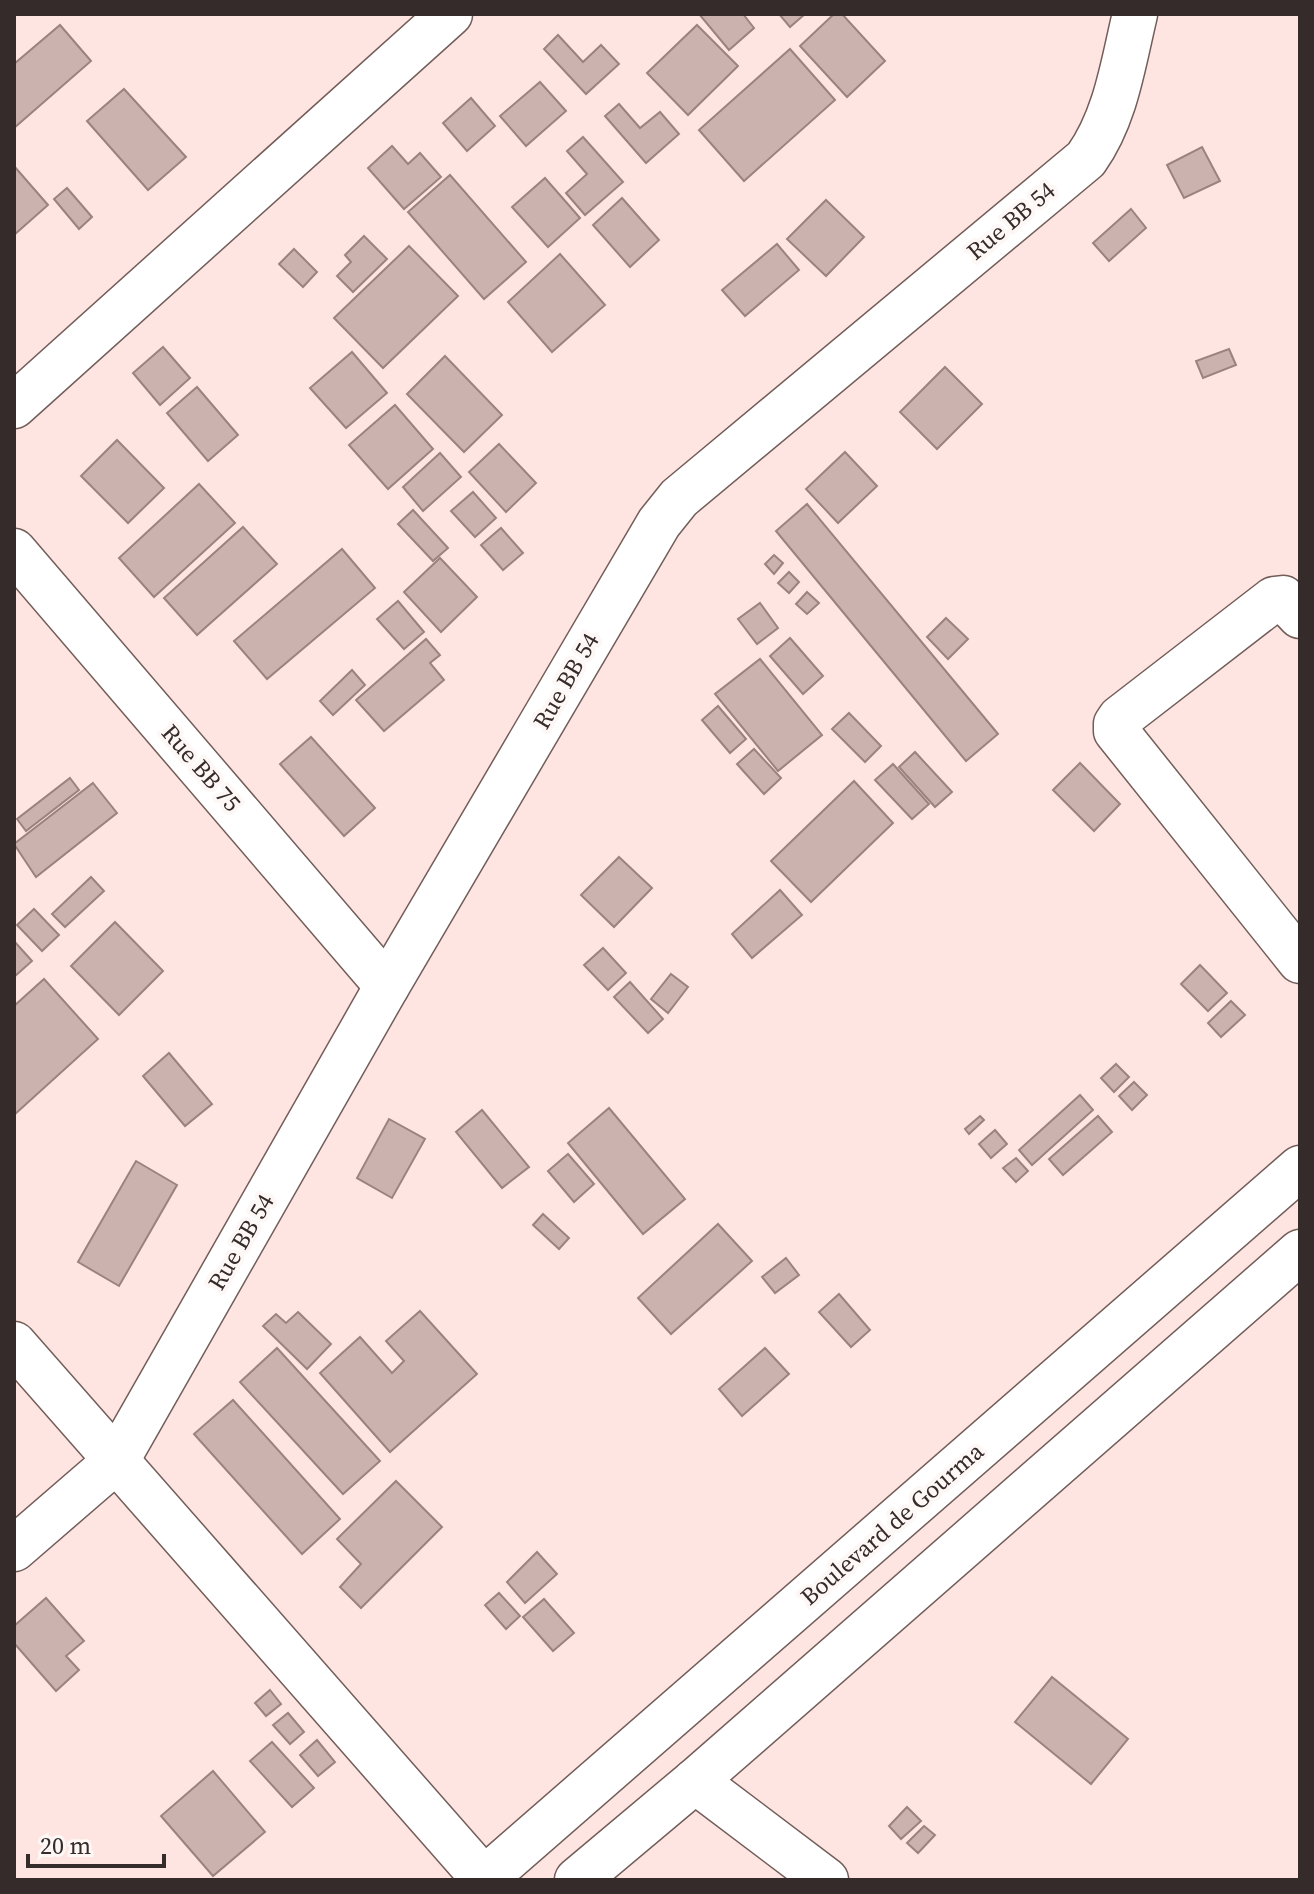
<svg xmlns="http://www.w3.org/2000/svg" width="1314" height="1894" font-family="'Source Serif 4',serif">
	<style>
		.building { fill: #cbb2af; stroke: #9a837f; stroke-width: 2 }
		.lines { fill: none; stroke-linecap: round; stroke-linejoin: round }
		.minor-casing { stroke: #725d59; stroke-width: 47 }
		.highway-casing { stroke: #725d59; stroke-width: 47 }
		.minor { stroke: #fff; stroke-width: 44 }
		.highway { stroke: #fff; stroke-width: 44 }
		.labels { text-anchor: middle; stroke-width: 8; stroke-linejoin: round; paint-order: stroke }
		.street-label { font-size: 24px; fill: #352b2a; stroke: #fdf7f6 }
	</style>
	<rect width="100%" height="100%" fill="#fee5e1"/>
	<g class="building">
		<polygon points="699,14 743,14 754,28 729,50"/>
		<polygon points="779,14 805,14 790,27"/>
		<polygon points="834,14 842,14 885,61 847,97 800,46"/>
		<polygon points="60,25 91,61 14,128 14,64"/>
		<polygon points="697,25 738,66 688,115 647,73"/>
		<polygon points="558,35 583,62 601,45 619,64 586,94 544,49"/>
		<polygon points="790,49 835,100 744,181 699,130"/>
		<polygon points="540,82 566,111 526,146 500,116"/>
		<polygon points="124,89 186,157 148,190 87,121"/>
		<polygon points="471,98 495,126 467,151 443,123"/>
		<polygon points="619,104 640,128 660,112 679,134 646,163 605,116"/>
		<polygon points="583,137 623,182 585,215 566,193 587,174 567,151"/>
		<polygon points="392,146 408,164 420,153 441,177 404,209 368,168"/>
		<polygon points="1202,147 1220,181 1184,198 1167,165"/>
		<polygon points="14,166 48,205 14,235"/>
		<polygon points="450,175 526,262 484,299 408,212"/>
		<polygon points="545,178 580,218 548,247 512,207"/>
		<polygon points="67,188 92,217 79,229 54,199"/>
		<polygon points="622,198 659,240 630,267 593,225"/>
		<polygon points="826,200 864,237 826,276 787,239"/>
		<polygon points="1131,209 1146,228 1109,261 1093,243"/>
		<polygon points="364,236 387,259 353,292 337,276 351,262 345,255"/>
		<polygon points="777,244 799,270 745,316 722,290"/>
		<polygon points="409,246 458,296 383,368 334,318"/>
		<polygon points="294,249 317,272 303,287 279,264"/>
		<polygon points="560,254 605,305 552,352 508,302"/>
		<polygon points="163,347 190,378 160,405 133,373"/>
		<polygon points="1229,349 1236,365 1203,378 1196,361"/>
		<polygon points="352,352 387,393 346,428 310,388"/>
		<polygon points="445,356 502,415 464,452 407,394"/>
		<polygon points="945,367 982,404 937,449 900,412"/>
		<polygon points="197,387 238,435 208,461 167,413"/>
		<polygon points="395,405 433,449 388,489 349,445"/>
		<polygon points="117,440 164,488 128,523 81,476"/>
		<polygon points="499,444 536,483 506,512 469,472"/>
		<polygon points="845,452 877,486 838,523 806,489"/>
		<polygon points="440,453 461,477 423,511 403,487"/>
		<polygon points="199,484 235,523 154,597 119,558"/>
		<polygon points="473,492 496,518 475,537 451,511"/>
		<polygon points="807,504 998,734 966,761 776,531"/>
		<polygon points="413,510 448,548 433,561 398,524"/>
		<polygon points="243,527 277,564 197,635 164,598"/>
		<polygon points="501,528 523,553 503,570 481,545"/>
		<polygon points="342,549 375,588 267,679 234,641"/>
		<polygon points="774,555 783,563 774,574 765,564"/>
		<polygon points="440,558 477,597 441,632 404,592"/>
		<polygon points="789,572 799,582 789,593 778,583"/>
		<polygon points="807,592 819,603 807,614 796,604"/>
		<polygon points="398,601 424,632 404,649 377,619"/>
		<polygon points="760,603 778,628 757,644 738,619"/>
		<polygon points="946,618 968,639 948,659 927,637"/>
		<polygon points="790,638 823,676 803,694 770,656"/>
		<polygon points="426,639 440,655 430,663 444,680 384,731 356,700"/>
		<polygon points="760,659 822,735 778,771 715,694"/>
		<polygon points="352,670 365,685 333,715 320,701"/>
		<polygon points="718,706 746,739 730,753 702,720"/>
		<polygon points="849,713 881,746 865,762 832,729"/>
		<polygon points="311,737 375,808 344,836 280,764"/>
		<polygon points="754,749 781,778 764,794 737,764"/>
		<polygon points="915,752 952,792 935,807 899,767"/>
		<polygon points="1080,763 1120,804 1094,831 1053,790"/>
		<polygon points="893,764 929,804 912,819 875,780"/>
		<polygon points="70,778 79,790 26,831 17,819"/>
		<polygon points="854,781 893,823 811,902 771,861"/>
		<polygon points="93,783 117,813 36,877 14,844"/>
		<polygon points="619,857 652,888 614,927 581,895"/>
		<polygon points="91,877 104,891 65,927 52,914"/>
		<polygon points="780,890 802,915 752,958 732,934"/>
		<polygon points="34,909 59,935 42,951 17,925"/>
		<polygon points="115,922 163,971 119,1015 71,966"/>
		<polygon points="14,941 32,961 14,977"/>
		<polygon points="603,948 626,973 608,990 584,965"/>
		<polygon points="1200,965 1227,993 1208,1011 1181,984"/>
		<polygon points="671,974 688,987 668,1013 651,999"/>
		<polygon points="44,979 98,1039 14,1115 14,1006"/>
		<polygon points="630,982 663,1019 648,1033 614,997"/>
		<polygon points="1231,1001 1245,1015 1221,1037 1208,1023"/>
		<polygon points="169,1053 212,1104 185,1126 143,1076"/>
		<polygon points="1116,1064 1129,1077 1114,1092 1101,1078"/>
		<polygon points="1134,1082 1147,1095 1132,1110 1119,1096"/>
		<polygon points="1080,1095 1093,1110 1032,1165 1019,1150"/>
		<polygon points="609,1108 685,1199 643,1234 568,1143"/>
		<polygon points="482,1110 529,1167 502,1188 456,1132"/>
		<polygon points="980,1116 984,1120 969,1134 965,1129"/>
		<polygon points="1098,1116 1112,1132 1063,1175 1049,1159"/>
		<polygon points="389,1119 425,1139 392,1198 357,1178"/>
		<polygon points="995,1130 1007,1144 991,1158 979,1144"/>
		<polygon points="568,1154 594,1184 574,1202 548,1171"/>
		<polygon points="1016,1158 1028,1171 1016,1182 1003,1168"/>
		<polygon points="136,1161 177,1185 119,1286 78,1262"/>
		<polygon points="543,1214 569,1238 559,1249 533,1225"/>
		<polygon points="718,1224 752,1261 671,1334 638,1298"/>
		<polygon points="786,1258 799,1275 775,1293 762,1277"/>
		<polygon points="839,1294 870,1330 851,1347 819,1312"/>
		<polygon points="420,1311 477,1374 390,1452 320,1373 360,1337 392,1373 404,1361 386,1341"/>
		<polygon points="298,1312 331,1344 307,1369 263,1326 276,1314 286,1323"/>
		<polygon points="277,1348 380,1461 343,1494 240,1382"/>
		<polygon points="765,1348 789,1374 742,1416 719,1389"/>
		<polygon points="233,1400 340,1519 302,1554 194,1434"/>
		<polygon points="396,1481 442,1527 361,1608 340,1587 361,1564 337,1539"/>
		<polygon points="537,1552 557,1574 525,1603 507,1582"/>
		<polygon points="499,1593 520,1616 506,1629 485,1605"/>
		<polygon points="46,1598 84,1641 66,1656 79,1670 56,1691 14,1643 14,1626"/>
		<polygon points="544,1599 574,1633 553,1651 523,1617"/>
		<polygon points="1052,1677 1128,1739 1091,1784 1015,1722"/>
		<polygon points="270,1690 281,1704 266,1716 255,1703"/>
		<polygon points="288,1713 304,1732 290,1744 273,1725"/>
		<polygon points="317,1740 335,1762 318,1776 300,1755"/>
		<polygon points="272,1742 314,1788 292,1807 250,1761"/>
		<polygon points="213,1771 265,1832 213,1876 161,1816"/>
		<polygon points="907,1807 921,1821 901,1839 889,1826"/>
		<polygon points="924,1826 935,1835 918,1853 907,1843"/>
	</g>
	<g class="lines">
		<g class="minor-casing">
			<g id="minor">
				<polyline points="14,406 450,14"/>
				<polyline points="14,551 387,986"/>
				<polyline points="1300,616 1283,598 1274,599 1120,718 1116,724 1116,731 1300,961"/>
				<polyline points="14,1344 484,1879"/>
				<path d="M14,1549l103,-89 270,-474 272,-463 20,-25 407,-339c30,-42 37,-95 49,-145"/>
				<polyline points="695,1781 826,1880"/>
			</g>
		</g>
		<g class="highway-casing">
			<g id="highway">
				<polyline points="483,1880 1300,1168"/>
				<polyline points="577,1880 695,1781 1300,1252"/>
			</g>
		</g>
		<use href="#minor" class="minor"/>
		<use href="#highway" class="highway"/>
	</g>
	<g class="labels">
		<g class="street-label">
			<text transform="translate(1011 221) rotate(-40)" y="8">Rue BB 54</text>
			<text transform="translate(566 681) rotate(-60)" y="8">Rue BB 54</text>
			<text transform="translate(201 768) rotate(49)" y="8">Rue BB 75</text>
			<text transform="translate(241 1242) rotate(-60)" y="8">Rue BB 54</text>
			<text transform="translate(892 1524) rotate(-41)" y="8">Boulevard de Gourma</text>
		</g>
	</g>
	<rect width="1314" height="1894" fill="none" stroke="#352b2a" stroke-width="32"/>
	<path d="M28 1854v12h136v-12" fill="none" stroke="#352b2a" stroke-width="4"/>
	<text x="40" y="1854" font-size="24" fill="#352b2a" stroke="#fdf7f6" stroke-width="6" paint-order="stroke">20 m</text>
</svg>
